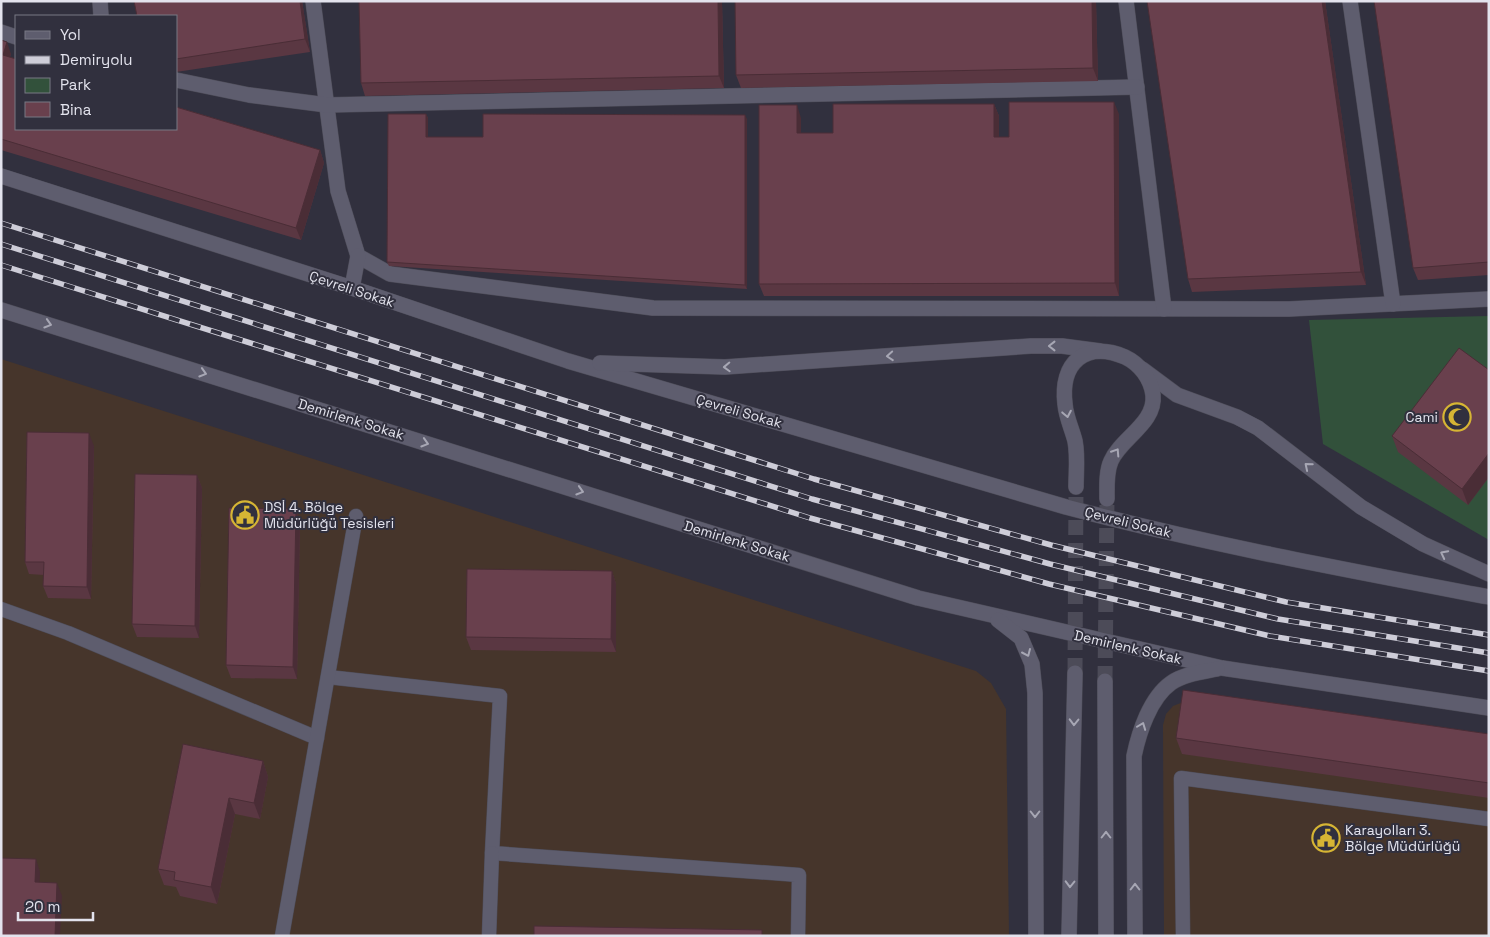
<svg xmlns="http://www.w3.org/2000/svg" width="1490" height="937" font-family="'Space Grotesk',sans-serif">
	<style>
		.commercial { fill: #46352b }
		.green { fill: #32513b }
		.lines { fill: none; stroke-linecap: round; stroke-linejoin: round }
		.secondary-tunnel { stroke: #4c4b58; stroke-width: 15; stroke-dasharray: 15 8; stroke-linecap: butt }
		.lane-casing { stroke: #4e4d59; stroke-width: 15 }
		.street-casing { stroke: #4e4d59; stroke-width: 16 }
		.secondary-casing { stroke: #4e4d59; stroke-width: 16 }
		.lane { stroke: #5e5d6e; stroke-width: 14 }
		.street { stroke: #5e5d6e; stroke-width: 15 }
		.secondary { stroke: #5e5d6e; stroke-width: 15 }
		.rail-casing { stroke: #cecdd8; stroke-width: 5.5 }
		.rail { stroke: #31303e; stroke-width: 4; stroke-dasharray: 11; stroke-linecap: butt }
		.wall { fill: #5a3742 }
		.shaded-wall { fill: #4a2d36 }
		.building { fill: #69404d; stroke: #4a2d36 }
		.oneway { stroke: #a7a7b4 }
		.labels { text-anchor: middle; stroke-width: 4; stroke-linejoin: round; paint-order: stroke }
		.street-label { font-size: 14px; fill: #e3e3ed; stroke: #31303e }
		.poi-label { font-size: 14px; fill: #e3e3ed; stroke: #31303e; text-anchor: start }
	</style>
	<rect width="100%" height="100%" fill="#31303e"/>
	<g class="commercial">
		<polygon points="1,359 976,671 991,683 1006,709 1009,936 1,936"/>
		<polygon points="1191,699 1489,741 1489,936 1164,936 1163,725 1166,714 1173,706"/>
	</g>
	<polygon class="green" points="1489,316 1489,540 1323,444 1309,320"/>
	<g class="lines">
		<g class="secondary-tunnel">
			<polyline points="1075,673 1076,487"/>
			<polyline points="1105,681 1107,499"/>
		</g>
		<g class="lane-casing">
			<g id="lane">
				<polyline points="1,609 68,633 317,738"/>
				<polyline points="328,677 500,696 492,853 799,875 798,936"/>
				<polyline points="282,936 356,516"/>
				<polyline points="489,936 492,853"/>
				<polyline points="1183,936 1181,778 1489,819"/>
			</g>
		</g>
		<g class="street-casing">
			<g id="street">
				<polyline points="100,1 101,16"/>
				<polyline points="313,1 338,191 358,256 390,274 653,308 1289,309 1489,299"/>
				<polyline points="1126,1 1164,309"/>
				<polyline points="1350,1 1393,304"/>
				<polyline points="1,32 16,37"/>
				<polyline points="176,80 249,95 327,105 1137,87"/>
				<polyline points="352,288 358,256"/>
			</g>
		</g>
		<g class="secondary-casing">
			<g id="secondary">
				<path d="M1,176l351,112 216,73 498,146c140,37 281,63 423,90"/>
				<polyline points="1,310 918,598 1222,668 1489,708"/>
				<polyline points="600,363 725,367 1031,346 1062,346 1100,351"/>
				<polyline points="1142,369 1177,395 1237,417 1258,428 1361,507 1423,544 1489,574"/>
				<path d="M1076,487c0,-15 2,-31 -1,-46 -3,-12 -9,-24 -10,-37 -5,-41 20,-64 60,-47 15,7 26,22 28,38 3,28 -32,43 -42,66 -5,11 -4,26 -4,38"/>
				<polyline points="998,620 1021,638 1032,664 1035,693 1036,936"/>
				<polyline points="1105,681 1106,936"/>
				<polyline points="1069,936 1075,673"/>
				<path d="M1135,936l-1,-180c5,-24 16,-58 37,-73 13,-9 31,-11 46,-14"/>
			</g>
		</g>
		<use href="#lane" class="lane"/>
		<use href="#street" class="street"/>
		<use href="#secondary" class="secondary"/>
		<g class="rail-casing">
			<g id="rail">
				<polyline points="1,223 814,479 1051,545 1286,602 1489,635"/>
				<polyline points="1,244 812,499 1050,564 1278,619 1489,653"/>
				<polyline points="1,265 810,518 1049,584 1270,636 1489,671"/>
			</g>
		</g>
		<use href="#rail" class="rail"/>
	</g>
	<g class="wall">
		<polygon points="302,1 310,52 176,72 176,16"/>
		<polygon points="359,1 722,1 724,88 365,96 361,83"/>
		<polygon points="1096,1 1098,81 741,88 736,75"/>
		<polygon points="1325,1 1366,285 1192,292 1188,279"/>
		<polygon points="1489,1 1489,275 1418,280 1413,268"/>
		<polygon points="1,40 11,54 10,57 320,150 324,163 301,240 1,150"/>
		<polygon points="994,104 999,116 999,137 1009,137 1119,114 1119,296 764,296 759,284 801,118 801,133 833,133"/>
		<polygon points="426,114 428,118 428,137 483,137 747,119 747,289 389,266 387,262"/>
		<polygon points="1489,370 1489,477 1468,505 1398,452 1392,436"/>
		<polygon points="94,446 91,599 48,598 43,586 44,575 29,574 25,562"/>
		<polygon points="197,475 202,488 199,638 137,637 132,624"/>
		<polygon points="296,509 300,522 297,679 231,678 226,665"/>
		<polygon points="612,571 616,584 616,652 471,650 466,637"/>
		<polygon points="1489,734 1489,798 1182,754 1176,738"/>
		<polygon points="263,761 268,777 260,819 235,814 217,904 180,896 176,887 164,885 158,869"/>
	</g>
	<g class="shaded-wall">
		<polygon points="300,1 302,1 310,52 305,39"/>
		<polygon points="718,1 722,1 724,88 719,76"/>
		<polygon points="1092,1 1096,1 1098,81 1093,68"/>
		<polygon points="1322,1 1325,1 1366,285 1361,272"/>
		<polygon points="7,42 11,54 7,67 3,55"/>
		<polygon points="1114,102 1119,114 1119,296 1115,283"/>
		<polygon points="994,104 999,116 999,149 994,137"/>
		<polygon points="797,105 801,118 801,146 797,133"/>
		<polygon points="426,114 428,118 428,141 426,137"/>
		<polygon points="745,115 747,119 747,289 745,285"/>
		<polygon points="320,150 324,163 301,240 296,228"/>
		<polygon points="89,433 94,446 91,599 87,587"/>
		<polygon points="1489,453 1489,477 1468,505 1462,489"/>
		<polygon points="197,475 202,488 199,638 195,626"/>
		<polygon points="296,509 300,522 297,679 293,667"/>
		<polygon points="612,571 616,584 616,652 611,639"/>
		<polygon points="263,761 268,777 260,819 254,803"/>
		<polygon points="229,798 235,814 217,904 211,887"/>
		<polygon points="36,859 40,872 39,895 35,882"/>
		<polygon points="57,883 62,896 60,936 55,936"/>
	</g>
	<g class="building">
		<polygon points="134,1 300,1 305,39 176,59 176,16 137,16"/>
		<polygon points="359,1 718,1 719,76 361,83"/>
		<polygon points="735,1 1092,1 1093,68 736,75"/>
		<polygon points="1147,1 1322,1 1361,272 1188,279"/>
		<polygon points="1374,1 1489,1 1489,262 1413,268"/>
		<polygon points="1,40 7,42 3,55 16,59 16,129 176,129 176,107 320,150 296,228 1,139"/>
		<polygon points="1009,102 1114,102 1115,283 759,284 759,105 797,105 797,133 833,133 833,104 994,104 994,137 1009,137"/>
		<polygon points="388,114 426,114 426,137 483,137 483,114 745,115 745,285 387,262"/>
		<polygon points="1459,348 1489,370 1489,453 1462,489 1392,436"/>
		<polygon points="27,432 89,433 87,587 43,586 44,562 25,562"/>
		<polygon points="135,474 197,475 195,626 132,624"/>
		<polygon points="229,508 296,509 293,667 226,665"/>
		<polygon points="467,569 612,571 611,639 466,637"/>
		<polygon points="1183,690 1489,734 1489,783 1176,738"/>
		<polygon points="183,744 263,761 254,803 229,798 211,887 174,880 175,872 158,869"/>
		<polygon points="1,858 36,859 35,882 57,883 55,936 1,936"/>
		<polygon points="534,926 762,930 762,936 534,936"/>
	</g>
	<defs><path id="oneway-chevron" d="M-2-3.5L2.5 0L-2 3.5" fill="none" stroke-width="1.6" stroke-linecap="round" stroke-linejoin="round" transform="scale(1.25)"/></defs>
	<g class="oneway">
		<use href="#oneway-chevron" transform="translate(48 324) rotate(17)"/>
		<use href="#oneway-chevron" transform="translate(1052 346) rotate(180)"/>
		<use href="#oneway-chevron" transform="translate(890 356) rotate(176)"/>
		<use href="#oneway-chevron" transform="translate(727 367) rotate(178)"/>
		<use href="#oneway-chevron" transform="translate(203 373) rotate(17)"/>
		<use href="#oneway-chevron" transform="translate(1067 414) rotate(79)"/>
		<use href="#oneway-chevron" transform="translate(425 443) rotate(17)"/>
		<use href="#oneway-chevron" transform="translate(1116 452) rotate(-57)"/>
		<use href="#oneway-chevron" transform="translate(1308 466) rotate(-140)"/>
		<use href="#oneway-chevron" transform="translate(580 491) rotate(17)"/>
		<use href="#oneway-chevron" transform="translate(1444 554) rotate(-153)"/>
		<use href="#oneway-chevron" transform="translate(1027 653) rotate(66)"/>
		<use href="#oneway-chevron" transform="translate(1074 722) rotate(91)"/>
		<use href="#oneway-chevron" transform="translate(1142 726) rotate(-69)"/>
		<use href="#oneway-chevron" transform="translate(1035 814) rotate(90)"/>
		<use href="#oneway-chevron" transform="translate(1106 835) rotate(-90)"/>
		<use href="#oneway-chevron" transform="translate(1070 884) rotate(91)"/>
		<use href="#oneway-chevron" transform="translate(1135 887) rotate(-90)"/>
	</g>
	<defs>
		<g id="mosque-ring" transform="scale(1.4375)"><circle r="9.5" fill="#31303e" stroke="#d6b534" stroke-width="1.5"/><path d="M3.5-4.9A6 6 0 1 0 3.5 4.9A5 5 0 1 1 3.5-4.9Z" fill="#d6b534"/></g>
		<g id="civic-ring" transform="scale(1.4375)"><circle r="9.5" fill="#31303e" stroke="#d6b534" stroke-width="1.5"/><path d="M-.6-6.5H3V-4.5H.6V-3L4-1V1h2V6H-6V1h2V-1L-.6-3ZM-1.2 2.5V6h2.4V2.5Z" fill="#d6b534"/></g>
	</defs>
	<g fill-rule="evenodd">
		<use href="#mosque-ring" x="1457" y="417"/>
		<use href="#civic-ring" x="245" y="515"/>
		<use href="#civic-ring" x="1326" y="838"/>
	</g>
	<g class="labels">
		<g class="street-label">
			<text transform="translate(352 289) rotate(18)" y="5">Çevreli Sokak</text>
			<text transform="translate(739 411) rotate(16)" y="5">Çevreli Sokak</text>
			<text transform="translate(351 419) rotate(17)" y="5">Demirlenk Sokak</text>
			<text transform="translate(1128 522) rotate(14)" y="5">Çevreli Sokak</text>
			<text transform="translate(737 541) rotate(17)" y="5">Demirlenk Sokak</text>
			<text transform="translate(1128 647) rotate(13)" y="5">Demirlenk Sokak</text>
		</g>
		<g class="poi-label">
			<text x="1438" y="422" text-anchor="end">Cami</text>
			<text x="264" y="512">DSİ 4. Bölge<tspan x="264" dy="16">Müdürlüğü Tesisleri</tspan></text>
			<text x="1345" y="835">Karayolları 3.<tspan x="1345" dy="16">Bölge Müdürlüğü</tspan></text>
		</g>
	</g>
	<rect width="1490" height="937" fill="none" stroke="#e3e3ed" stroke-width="5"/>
	<rect x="15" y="15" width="162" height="115" fill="#31303e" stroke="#787884"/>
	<rect x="25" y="31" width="25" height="8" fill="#5e5d6e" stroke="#787884"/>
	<text x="60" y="40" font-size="15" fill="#e3e3ed">Yol</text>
	<rect x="25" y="56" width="25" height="8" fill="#cecdd8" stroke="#787884"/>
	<text x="60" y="65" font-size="15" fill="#e3e3ed">Demiryolu</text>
	<rect x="25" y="78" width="25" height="15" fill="#32513b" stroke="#787884"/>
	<text x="60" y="90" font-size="15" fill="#e3e3ed">Park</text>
	<rect x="25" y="102" width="25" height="15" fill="#69404d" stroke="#787884"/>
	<text x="60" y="115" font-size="15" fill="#e3e3ed">Bina</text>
	<path d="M18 912v8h75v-8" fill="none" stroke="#e3e3ed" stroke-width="2.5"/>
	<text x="25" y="912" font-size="15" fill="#e3e3ed" stroke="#31303e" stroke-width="4" paint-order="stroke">20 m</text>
</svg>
